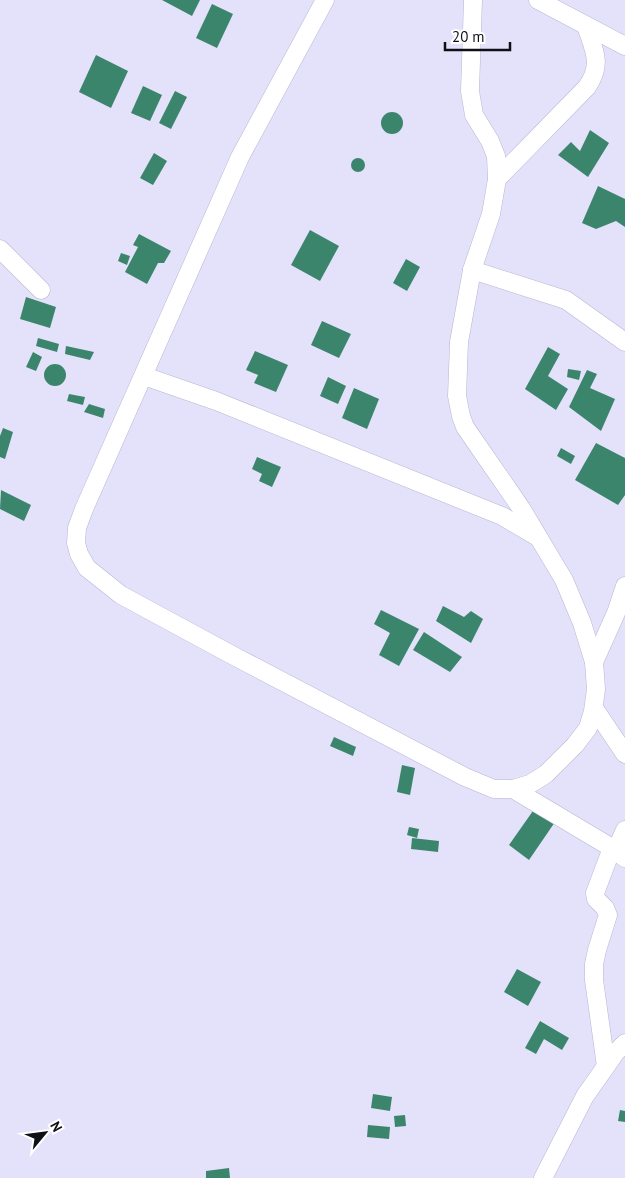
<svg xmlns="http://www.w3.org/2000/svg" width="625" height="1178" font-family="'PT Sans',sans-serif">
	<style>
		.building { fill: #3c856d }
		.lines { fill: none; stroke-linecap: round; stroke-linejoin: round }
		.street-casing { stroke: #b7b5d2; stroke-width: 19 }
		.street { stroke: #fff; stroke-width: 18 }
	</style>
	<rect width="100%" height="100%" fill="#e4e2fa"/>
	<g class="building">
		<polygon points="162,0 200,0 192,16"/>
		<polygon points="212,4 233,14 217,48 196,38"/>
		<polygon points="96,55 128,71 111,108 79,92"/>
		<polygon points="143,86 162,95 150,121 131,113"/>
		<polygon points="175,91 187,97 171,129 159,123"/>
		<circle cx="392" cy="123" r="11"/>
		<polygon points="590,130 609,143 588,177 558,155 571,142 580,151"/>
		<polygon points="154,153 167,161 153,185 140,178"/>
		<circle cx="358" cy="165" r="7"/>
		<polygon points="598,186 625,199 625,227 616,221 596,229 582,223"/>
		<polygon points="310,230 339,246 320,281 291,265"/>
		<polygon points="139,234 171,251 164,263 158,263 147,284 125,272 138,247 133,245"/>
		<polygon points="121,253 130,256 127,265 118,261"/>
		<polygon points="406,259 420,267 407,291 393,283"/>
		<polygon points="26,297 56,307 50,328 20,319"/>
		<polygon points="322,321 351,334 339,358 311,345"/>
		<polygon points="38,338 59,344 57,352 36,346"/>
		<polygon points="66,346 94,352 90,360 65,354"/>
		<polygon points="548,347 560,354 548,376 568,389 556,410 525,389"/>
		<polygon points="255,351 288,365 276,392 254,383 258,375 246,370"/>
		<polygon points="33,352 42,357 36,371 26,367"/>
		<circle cx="55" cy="375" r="11"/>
		<polygon points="568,369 581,371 579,380 567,377"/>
		<polygon points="587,370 597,374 590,388 615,399 601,431 569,407"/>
		<polygon points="328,377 346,386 338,404 320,396"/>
		<polygon points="354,388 379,399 367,429 342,418"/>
		<polygon points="69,394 85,397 83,405 67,401"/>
		<polygon points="89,404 105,409 103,418 84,412"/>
		<polygon points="3,428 13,432 5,459 0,457 0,436"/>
		<polygon points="596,443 625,458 625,495 618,505 575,480"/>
		<polygon points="561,448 575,456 571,464 557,456"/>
		<polygon points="257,457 281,467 272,487 259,481 262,474 252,469"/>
		<polygon points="1,490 31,505 24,521 0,509"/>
		<polygon points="443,606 464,617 471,611 483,619 471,643 436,621"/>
		<polygon points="381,610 419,629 399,666 379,655 390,633 374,624"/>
		<polygon points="424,632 462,657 450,672 413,650"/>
		<polygon points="334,737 356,747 353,756 330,746"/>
		<polygon points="402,765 415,768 410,795 397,792"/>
		<polygon points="535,808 555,822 529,860 509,845"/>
		<polygon points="409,827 419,829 417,838 407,835"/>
		<polygon points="412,838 439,841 438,852 411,849"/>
		<polygon points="517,969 541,982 528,1006 504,992"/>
		<polygon points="540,1021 569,1038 562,1050 544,1039 536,1054 525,1048"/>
		<polygon points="373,1094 392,1097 390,1111 371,1108"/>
		<polygon points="620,1110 625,1111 625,1122 618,1121"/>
		<polygon points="405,1115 406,1126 395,1127 394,1116"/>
		<polygon points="368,1125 390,1127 389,1139 367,1137"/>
		<polygon points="229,1168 230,1178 206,1178 206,1171"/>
	</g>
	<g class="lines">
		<g class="street-casing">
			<g id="street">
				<polyline points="325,0 240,157 84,509 77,528 76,543 79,554 87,568 121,595 232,655 465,777 494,789 513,789 530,784 546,774 575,745 588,728 593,711 596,689 594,662 582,623 564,580 521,508 465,427 461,416 457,396 459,342 472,270 491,214 497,179 496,156 490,141 474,115 470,91 473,0"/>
				<polyline points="538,0 625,46"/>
				<path d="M497,179l90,-92c16,-23 7,-37 -1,-61"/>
				<polyline points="0,249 41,290"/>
				<polyline points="472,270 566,300 625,342"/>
				<polyline points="144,376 216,401 502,516 536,536"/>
				<polyline points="594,662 616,613 625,586"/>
				<polyline points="594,708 625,754"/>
				<polyline points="513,789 612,848 625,858"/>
				<polyline points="616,850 625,830"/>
				<polyline points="606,1066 594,980 594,964 597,950 608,915 605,908 596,899 595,893 612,848"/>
				<polyline points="543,1178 585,1096 616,1052 625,1043"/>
			</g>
		</g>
		<use href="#street" class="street"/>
	</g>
	<g transform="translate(45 1133) rotate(61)" stroke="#ffffff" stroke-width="4" paint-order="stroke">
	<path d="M0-4L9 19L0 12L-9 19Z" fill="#100f18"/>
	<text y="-8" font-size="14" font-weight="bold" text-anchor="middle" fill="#100f18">N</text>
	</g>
	<path d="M445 42v8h65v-8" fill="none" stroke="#100f18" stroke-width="2.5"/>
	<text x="452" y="42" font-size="15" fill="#100f18" stroke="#ffffff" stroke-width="4" paint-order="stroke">20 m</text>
</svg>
